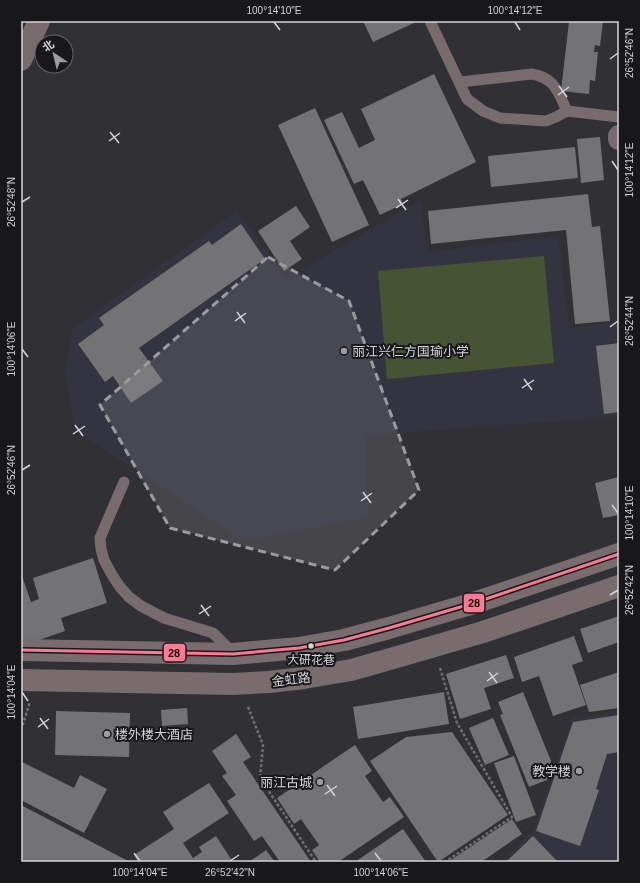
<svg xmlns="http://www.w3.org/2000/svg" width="640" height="883" font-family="Helvetica,'Noto Sans SC',sans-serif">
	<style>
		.built { fill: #343440 }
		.green { fill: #475335 }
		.building { fill: #737275 }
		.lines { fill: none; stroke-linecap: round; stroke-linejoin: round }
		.path { stroke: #756c70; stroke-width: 2.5; stroke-dasharray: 3 2; stroke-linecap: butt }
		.service { stroke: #786b6d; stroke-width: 11 }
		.minor { stroke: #786b6d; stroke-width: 22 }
		.primary { stroke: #786c6f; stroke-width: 22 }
		.bus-1-casing { stroke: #18181b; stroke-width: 6 }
		.bus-1 { stroke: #fe7a93; stroke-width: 3 }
		.marked { fill: #9a9a9f; fill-opacity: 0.2; stroke: #9a9a9f; stroke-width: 3; stroke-dasharray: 8 5; stroke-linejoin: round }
		.ticks { fill: none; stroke: #d3d3d8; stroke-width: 1.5 }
		.poi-dot { fill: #9a9a9f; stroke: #18181b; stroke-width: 1.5 }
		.bus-dot { fill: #d3d3d8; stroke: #18181b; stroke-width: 1.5 }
		.labels { text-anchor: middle; stroke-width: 4; stroke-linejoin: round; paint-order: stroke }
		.bus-label { font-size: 12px; fill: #d3d3d8; stroke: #18181b }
		.poi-label { font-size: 13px; fill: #d3d3d8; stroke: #18181b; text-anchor: start }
		.street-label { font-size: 13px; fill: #d3d3d8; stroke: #18181b }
		.line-badge { stroke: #18181b; stroke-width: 1.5 }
		.pale-badge-label { font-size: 11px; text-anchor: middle; font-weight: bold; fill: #111 }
		.neatline { fill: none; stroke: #d3d3d8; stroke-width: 1.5 }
		.ticks-label { font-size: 10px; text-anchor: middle; fill: #d3d3d8 }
	</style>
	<rect width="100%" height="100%" fill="#313135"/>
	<g class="built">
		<polygon points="421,200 427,252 558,236 569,328 619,322 619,417 365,435 368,517 244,541 75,430 65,373 72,329 237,211 286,279"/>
		<polygon points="619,711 619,862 501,862 534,830 572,718"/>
	</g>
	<polygon class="green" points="544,256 554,363 387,379 378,271"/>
	<g class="building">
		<polygon points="363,21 418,21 373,42"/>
		<polygon points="569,21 603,21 600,46 595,45 594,52 598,52 595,81 590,80 589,94 561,91"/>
		<polygon points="434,74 476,162 401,199 403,204 380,215 363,180 354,184 324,120 342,112 359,148 375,140 361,109"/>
		<polygon points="315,108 369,225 332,242 278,125"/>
		<polygon points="600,137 604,180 581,183 577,139"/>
		<polygon points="575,147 578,178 491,187 488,156"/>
		<polygon points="588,194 592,227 600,226 610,321 575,324 566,230 431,244 428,211"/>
		<polygon points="296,206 310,227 290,241 302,259 284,271 258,231"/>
		<polygon points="241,224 265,259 139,348 163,381 131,403 113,376 105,382 78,344 104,325 99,318 209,241 212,245"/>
		<polygon points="619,343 619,412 604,414 596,346"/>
		<polygon points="619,477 619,515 603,518 595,483"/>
		<polygon points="93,558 107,603 61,618 65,631 30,643 21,639 21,573 31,602 39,599 33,578"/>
		<polygon points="619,616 619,642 588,653 580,629"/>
		<polygon points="574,636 583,661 572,665 586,705 553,716 539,676 522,682 514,657"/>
		<polygon points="506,655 514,678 484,688 491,709 460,719 446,674"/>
		<polygon points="619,672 619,708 589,712 580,685"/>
		<polygon points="444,692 449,724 358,739 353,707"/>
		<polygon points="523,692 551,761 547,780 529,787 500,715 503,714 498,702"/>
		<polygon points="187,708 188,724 162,726 161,710"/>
		<polygon points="56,711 130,713 129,757 55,755"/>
		<polygon points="619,715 619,752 607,754 596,789 599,790 580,846 536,831 573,722"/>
		<polygon points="493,718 509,755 485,765 469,728"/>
		<polygon points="452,732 508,815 438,862 370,761 406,737"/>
		<polygon points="236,734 251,757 243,762 311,862 280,862 262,836 254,841 227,801 236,795 222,776 227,773 212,751"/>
		<polygon points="355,745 372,771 365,776 383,802 390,797 404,817 338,862 320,862 312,850 319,845 301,819 294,824 277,798"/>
		<polygon points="514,756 536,815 516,822 494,763"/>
		<polygon points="22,762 74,788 80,775 107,789 84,833 21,800"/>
		<polygon points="209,783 229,813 183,843 193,858 202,852 199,847 216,836 233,862 138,862 134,855 174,829 163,812"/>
		<polygon points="21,805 130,862 21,862"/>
		<polygon points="512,819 522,834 481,862 448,862"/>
		<polygon points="403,829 426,862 355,862"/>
		<polygon points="533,836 558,862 506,862"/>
		<polygon points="266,850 275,862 249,862"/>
	</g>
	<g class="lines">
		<g class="path">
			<polyline points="440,668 457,723 512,817 445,862"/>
			<polyline points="248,707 263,745 260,778 316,862"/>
			<polyline points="21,730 30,702"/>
		</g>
		<g class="service">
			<polyline points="430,21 467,99 483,111 500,118 546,121 556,117 567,111 619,117"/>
			<path d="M460,82l72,-8c23,4 26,18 35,37"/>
			<polyline points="124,482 100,538 101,549 104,560 112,575 120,587 129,597 141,606 164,618 213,633 233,653"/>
		</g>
		<g class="minor">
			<polyline points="21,60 39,21"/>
			<polyline points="619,136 619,139"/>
		</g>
		<g class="primary">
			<polyline points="21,650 233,654 299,648 344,640 389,628 474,603 619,554"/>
			<polyline points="21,680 233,684 269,682 304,678 351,670 397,657 483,632 619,586"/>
		</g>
		<g class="bus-1-casing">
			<polyline id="bus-1" points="21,650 233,654 299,648 344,640 389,628 474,603 619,554"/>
		</g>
		<use href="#bus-1" class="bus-1"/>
	</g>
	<path class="marked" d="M268,257l81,44 70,189 -84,80 -165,-42 -70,-123z"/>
	<path class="ticks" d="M274,22l6,8M515,22l5,8M610,59l8,-6M559,86l8,11M558,95l11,-8M110,132l9,11M109,141l11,-8M612,161l6,9M398,199l8,11M22,202l8,-5M396,208l12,-8M237,312l8,11M235,321l11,-8M610,327l8,-6M22,349l6,8M524,379l8,11M522,388l12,-8M75,425l8,11M73,434l12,-8M22,470l8,-5M363,492l8,11M361,501l11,-8M612,505l6,8M610,595l8,-5M201,605l8,11M199,614l12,-8M489,672l8,11M487,681l11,-8M22,692l6,9M40,718l8,11M38,727l11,-8M327,785l8,11M325,794l12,-8M134,853l6,8M375,853l6,8M230,861l9,-6"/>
	<g class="poi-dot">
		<circle cx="344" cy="351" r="4"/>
		<circle cx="107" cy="734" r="4"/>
		<circle cx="579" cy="771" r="4"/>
		<circle cx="320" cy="782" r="4"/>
	</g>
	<circle class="bus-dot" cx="311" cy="646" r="3.5"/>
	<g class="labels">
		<g class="bus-label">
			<text x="311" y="664">大研花巷</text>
		</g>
		<g class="poi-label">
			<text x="352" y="356">丽江兴仁方国瑜小学</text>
			<text x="115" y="739">楼外楼大酒店</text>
			<text x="571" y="776" text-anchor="end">教学楼</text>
			<text x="312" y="787" text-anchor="end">丽江古城</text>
		</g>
		<g class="street-label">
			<text transform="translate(291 679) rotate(-7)" y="5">金虹路</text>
		</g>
	</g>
	<g class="line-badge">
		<rect x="463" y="593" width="22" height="20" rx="4" fill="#fe7a93"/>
		<rect x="163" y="643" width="23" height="19" rx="4" fill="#fe7a93"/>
	</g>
	<g class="pale-badge-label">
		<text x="474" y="607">28</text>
		<text x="174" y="657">28</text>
	</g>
	<rect width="640" height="883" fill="none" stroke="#18181b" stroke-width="44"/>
	<g transform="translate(54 54) rotate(325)"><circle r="19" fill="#18181b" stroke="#636367"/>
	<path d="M0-3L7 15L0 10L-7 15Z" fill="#9a9a9f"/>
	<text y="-6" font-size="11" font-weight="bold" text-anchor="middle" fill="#d3d3d8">北</text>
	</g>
	<rect x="22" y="22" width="596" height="839" class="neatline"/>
	<g class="ticks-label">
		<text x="274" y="14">100°14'10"E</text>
		<text x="515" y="14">100°14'12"E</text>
		<text transform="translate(629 53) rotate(-90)" y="4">26°52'46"N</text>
		<text transform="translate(629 170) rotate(-90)" y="4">100°14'12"E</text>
		<text transform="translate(11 202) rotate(-90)" y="4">26°52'48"N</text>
		<text transform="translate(629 321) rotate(-90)" y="4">26°52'44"N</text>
		<text transform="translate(11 349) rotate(-90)" y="4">100°14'06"E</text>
		<text transform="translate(11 470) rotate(-90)" y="4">26°52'46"N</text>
		<text transform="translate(629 513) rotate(-90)" y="4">100°14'10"E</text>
		<text transform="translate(629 590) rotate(-90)" y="4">26°52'42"N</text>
		<text transform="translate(11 692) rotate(-90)" y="4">100°14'04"E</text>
		<text x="140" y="876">100°14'04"E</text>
		<text x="230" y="876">26°52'42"N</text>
		<text x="381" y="876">100°14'06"E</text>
	</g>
</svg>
